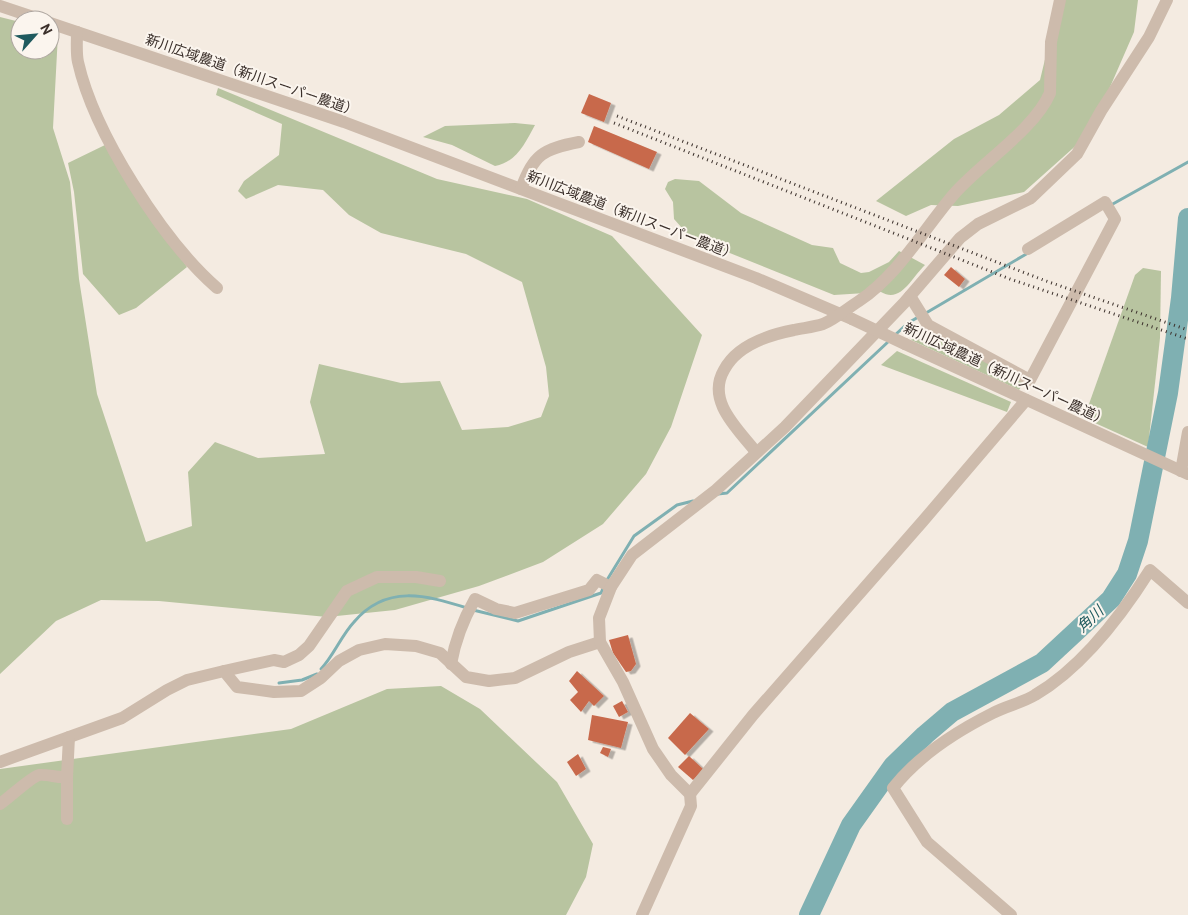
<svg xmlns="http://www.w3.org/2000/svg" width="1188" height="915" font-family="Overpass,'Noto Sans JP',sans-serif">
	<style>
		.green { fill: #b8c4a0 }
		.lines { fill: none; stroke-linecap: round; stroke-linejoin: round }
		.stream { stroke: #7fb0b2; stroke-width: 3 }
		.river { stroke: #7fb0b2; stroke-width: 20 }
		.building { fill: #c8694b; filter: url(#shadow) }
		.minor { stroke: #cdbbac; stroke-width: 12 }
		.rail { stroke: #3b302b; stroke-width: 3; stroke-dasharray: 1 4; stroke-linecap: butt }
		.minor-bridge { stroke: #cdbbac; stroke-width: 12 }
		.labels { text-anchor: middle; stroke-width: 4; stroke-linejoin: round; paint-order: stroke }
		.street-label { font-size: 14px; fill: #3b302b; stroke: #fbf5ee }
		.water-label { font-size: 15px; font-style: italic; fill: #1f5a5e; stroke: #fbf5ee }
	</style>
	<defs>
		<filter id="shadow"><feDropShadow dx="4.5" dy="2.5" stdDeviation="0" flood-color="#0004"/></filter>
	</defs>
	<rect width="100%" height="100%" fill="#f4ebe1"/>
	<g class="green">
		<polygon points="1055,0 1138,0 1134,32 1090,133 1024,192 958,206 931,205 906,216 876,201 954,139 999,115 1040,80 1055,18"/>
		<polygon points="0,17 20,22 20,50 50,50 50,32 58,34 53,128 70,182 79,279 97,394 146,542 192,526 188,472 215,442 258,458 325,454 310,402 319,364 401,383 440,381 462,430 508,427 541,417 549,396 546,367 522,282 466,254 381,233 349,215 323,190 278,185 246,199 238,191 244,181 279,155 282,124 216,95 218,88 437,179 527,199 612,236 702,335 671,427 646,474 603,524 543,562 479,586 395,610 327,617 159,601 101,600 56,621 0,674"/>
		<path d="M515,123l20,2c-10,18 -18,37 -40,41l-43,-21 -29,-8 22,-11z"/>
		<polygon points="105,145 187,267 136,308 119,315 83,274 74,192 68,163"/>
		<path d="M675,179l24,2 42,32 71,32 21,3 7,15 21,10 8,-1 20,-10 10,-11 26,14c-13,12 -24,39 -44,27l-47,3 -144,-58 -16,-18 -1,-17 -8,-13 3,-7z"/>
		<polygon points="1143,268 1161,271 1160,338 1148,447 1084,418 1135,275"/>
		<polygon points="926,328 1024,382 1019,390 911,340"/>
		<polygon points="897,351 1011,402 1007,412 881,365"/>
		<polygon points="441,686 480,709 557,782 593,844 586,877 566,915 0,915 0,769 291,729 387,689"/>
	</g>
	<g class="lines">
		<g class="stream">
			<polyline points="1111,205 1188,162"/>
			<polyline points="926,313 1028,253"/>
			<polyline points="895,335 908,323 920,316"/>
			<polyline points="718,494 727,493 889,341"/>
			<polyline points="607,580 634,536 677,505 693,501"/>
			<polyline points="473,610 518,621 601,593 604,586"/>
			<path d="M321,669c13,-14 20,-33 33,-47 32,-38 72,-27 113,-14"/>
			<polyline points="279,683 302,680 317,674"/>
		</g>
		<polyline class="river" points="809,915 851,825 893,766 925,735 952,712 1042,663 1111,599 1127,574 1138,541 1168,393 1181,298 1188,218"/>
	</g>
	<g class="building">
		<polygon points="589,94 611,103 604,122 581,113"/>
		<polygon points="594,126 657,152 649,169 588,142"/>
		<polygon points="951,267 965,279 959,287 944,275"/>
		<polygon points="628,635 636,664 631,671 626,672 613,653 609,640"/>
		<polygon points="577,671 604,696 594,706 589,701 581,712 570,700 578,692 569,681"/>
		<polygon points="622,701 628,712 619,717 613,706"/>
		<polygon points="690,713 709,729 685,755 668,738"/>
		<polygon points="592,715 628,722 621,748 588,740"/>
		<polygon points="603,747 611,749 608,757 600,753"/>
		<polygon points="578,754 586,769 576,776 567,762"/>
		<polygon points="689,756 703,769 693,780 678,767"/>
	</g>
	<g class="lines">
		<g class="minor">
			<polyline points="0,6 42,20"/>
			<polyline points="50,23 344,122 756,278 852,319"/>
			<path d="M77,32c0,10 -1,21 1,30 16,71 85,179 139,226"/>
			<path d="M521,189c13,-35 22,-40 58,-47"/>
			<polyline points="910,296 928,325 1030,380 1115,219 1105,202 1028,249"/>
			<polyline points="905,344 1188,474"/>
			<path d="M756,452c-18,-23 -50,-51 -32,-82 13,-25 44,-35 70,-40 9,-2 20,-3 29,-6 12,-5 25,-16 36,-23 39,-26 65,-72 95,-107 27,-31 80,-64 96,-101l1,-51 9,-42"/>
			<polyline points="1181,471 1188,432"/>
			<path d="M451,664c4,-23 12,-44 24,-65l21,10 19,4 74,-23 8,-10 14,7"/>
			<polyline points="224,671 274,660 284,662 299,655 309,646 347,591 377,577 416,577 440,581"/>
			<polyline points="0,762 122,718 167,690 187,680 224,671 237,687 274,692 301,691 321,678 339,661 359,650 385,644 416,646 440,653 466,677 489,681 515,678 569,652 600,642"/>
			<polyline points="67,777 67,819"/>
			<polyline points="690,794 753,715 923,521 1026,400"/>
			<path d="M0,804c9,-6 31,-27 39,-29 8,-1 19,3 28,2l2,-40"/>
			<polyline points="642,915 691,806 690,794 671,775 653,749 623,682 600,642 599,618 611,587 632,555 716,490 785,427 904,303 960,238 978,224 1031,198 1077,154 1101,111 1149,37 1167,0"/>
			<path d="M1011,915l-84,-73 -34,-54c26,-33 62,-56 100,-75 13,-7 29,-10 42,-18 48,-28 86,-79 115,-125l38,33"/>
		</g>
		<g class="rail">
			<polyline points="617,116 1046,281 1188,330"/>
			<polyline points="614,123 1010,279 1188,339"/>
		</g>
		<polyline class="minor-bridge" points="852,319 905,344"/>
	</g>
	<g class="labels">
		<g class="street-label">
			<text transform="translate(252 75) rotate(19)" y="5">新川広域農道（新川スーパー農道）</text>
			<text transform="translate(632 215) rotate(21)" y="5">新川広域農道（新川スーパー農道）</text>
			<text transform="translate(1006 374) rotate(25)" y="5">新川広域農道（新川スーパー農道）</text>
		</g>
		<g class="water-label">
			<text transform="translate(1090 619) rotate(-43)" y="5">角川</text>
		</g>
	</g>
	<g transform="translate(35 35) rotate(63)"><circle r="24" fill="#fbf5ee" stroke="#aea6a0"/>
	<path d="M0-4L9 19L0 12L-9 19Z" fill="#1f5a5e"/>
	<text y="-8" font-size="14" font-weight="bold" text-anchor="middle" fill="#3b302b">N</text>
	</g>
</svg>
